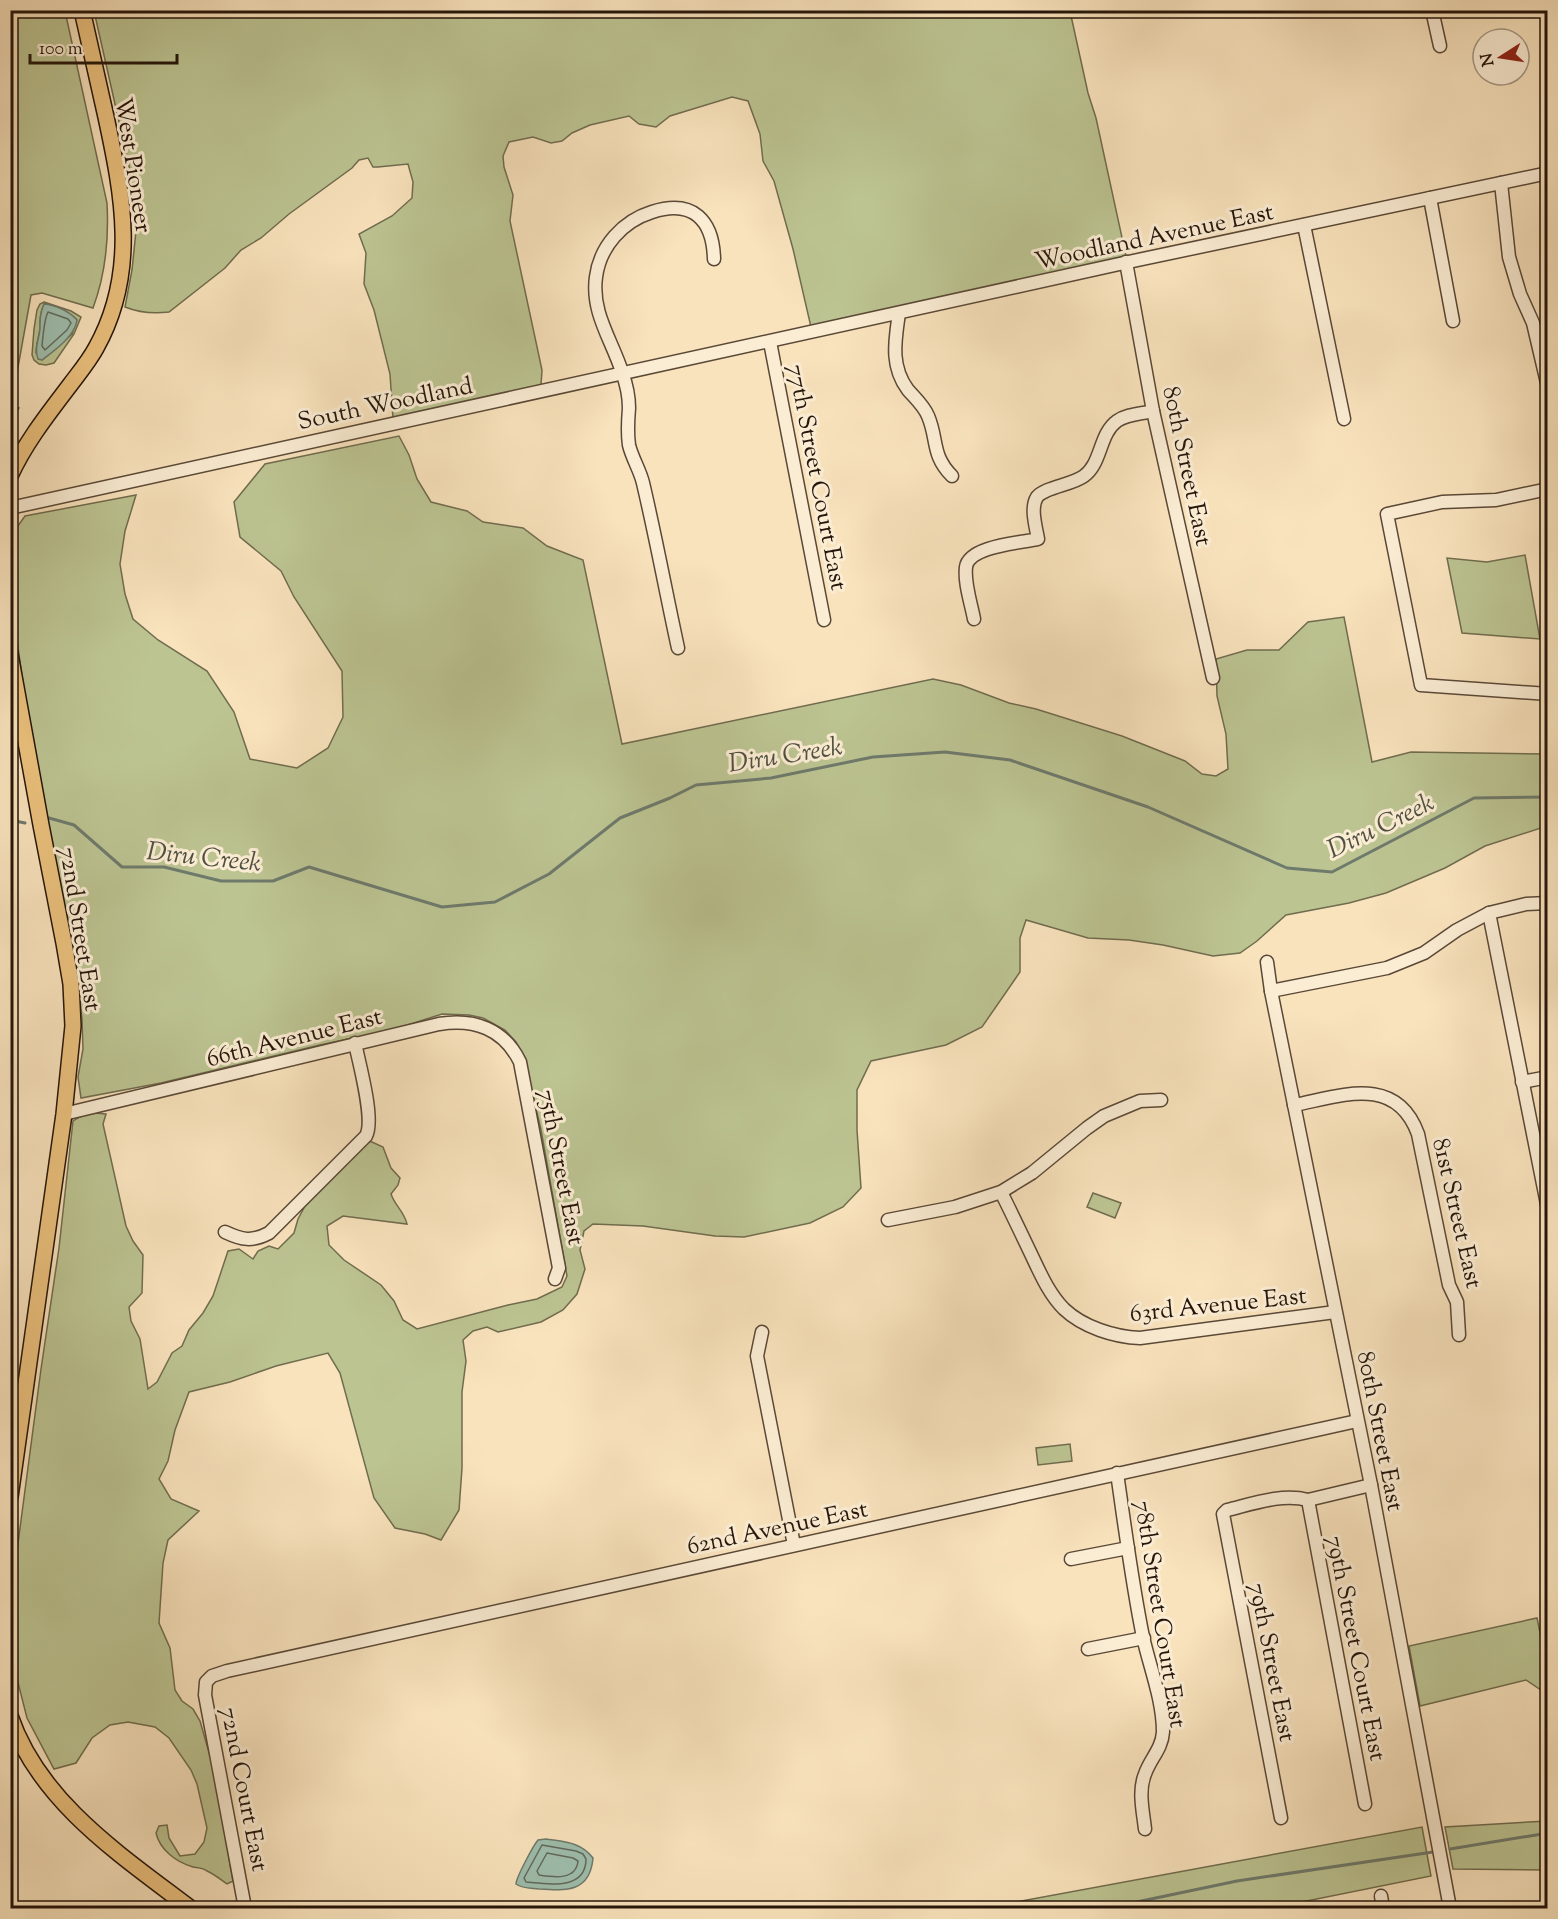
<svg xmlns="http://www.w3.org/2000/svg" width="1558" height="1919" font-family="'Sorts Mill Goudy',serif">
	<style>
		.green { fill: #bcc492; stroke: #706c4e; stroke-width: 1.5; fill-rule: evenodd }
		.water { fill: #9ebead; stroke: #6e7a6c; stroke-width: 1.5 }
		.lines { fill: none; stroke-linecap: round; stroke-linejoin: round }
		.shore { stroke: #626a5c; stroke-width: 1.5 }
		.stream { stroke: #6e7a6c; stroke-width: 3 }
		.minor-casing { stroke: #5a4837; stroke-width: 15 }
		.major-casing { stroke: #25150a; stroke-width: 18 }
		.minor { stroke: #fbedd4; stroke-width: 12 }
		.major { stroke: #ecc27e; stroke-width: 15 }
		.labels { text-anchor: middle; stroke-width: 6; stroke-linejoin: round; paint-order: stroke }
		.street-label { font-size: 24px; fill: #25150a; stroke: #fbedd4 }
		.water-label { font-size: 26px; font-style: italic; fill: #4f5043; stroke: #fbedd4 }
	</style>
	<rect width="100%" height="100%" fill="#f9e3bd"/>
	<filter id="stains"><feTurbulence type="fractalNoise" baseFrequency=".00333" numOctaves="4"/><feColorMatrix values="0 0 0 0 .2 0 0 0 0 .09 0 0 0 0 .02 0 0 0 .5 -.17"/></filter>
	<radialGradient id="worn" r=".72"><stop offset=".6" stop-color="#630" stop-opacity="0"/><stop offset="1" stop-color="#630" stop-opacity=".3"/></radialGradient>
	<g class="green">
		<path d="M11,10l54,1 42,192c2,36 -1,70 -14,105l-51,-15 -11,2 -20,111 8,2 -8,13z"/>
		<path d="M94,11h976l18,82 8,25 30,138 -2,2 -313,69 -18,-78 -19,-68 -11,-20 -3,-27 -12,-33 -16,-4 -62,19 -14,11 -17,-3 -10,-8 -39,9 -18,8 -10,8 -11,2 -18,-6 -24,5 -6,14 1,11 9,28 -3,26 32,149 -1,15 -4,3 -144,31 -3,-45 -16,-64 -10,-26 2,-31 -7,-19 33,-18 20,-18 1,-16 -5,-18 -30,3h-5l-5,-9 -9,2 -7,8 -63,46 -28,24 -20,12 -16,18 -56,44c-16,2 -29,1 -44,-5l7,-37 4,-39v-25l-7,-40z"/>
		<path d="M44,302l27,9 10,6 -7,17 -20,29 -8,2 -7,-1 -5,-4 -2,-5 2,-26 3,-19 3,-6zM44,304c12,1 26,8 33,16l-5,14 -30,26 -6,-7c0,-9 3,-16 4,-25 0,-9 0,-15 4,-24z"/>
		<path d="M399,436l10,19 8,24 14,23 36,9 16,11 40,6 24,18 36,14 39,184 311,-65 28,6 48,18 27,6 86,27 63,25 17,13 14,2 12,-7 -2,-35 -9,-38 -1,-37 31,-9h32l29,-28 36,-5 28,145 39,-10 136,2v72l-62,20 -40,22 -59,25 -37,10 -63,12 -29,26 -17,12 -27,3 -50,-11 -34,-5 -41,-2 -62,-18 -6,18v34l-38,55 -36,18 -75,16 -14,29v40l4,58 -18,19 -33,16 -66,14 -29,-1 -72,-10 -50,-2 -9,7 -4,19 5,19 -8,25 -14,16 -22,12 -43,10 -11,-5 -14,4 -10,9 3,21 -4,31v76l-3,42 -18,30 -16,-6 -30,-6 -21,-30 -34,-125 -12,-20 -52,13 -46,16 -41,10 -14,38 -7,31 -9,18 12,20 28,12 -31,29 -5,23 -4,60 11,25 5,42 7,11 11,8 7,12 14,49 19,111 -6,3c-7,-5 -13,-10 -20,-13 -4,-3 -9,-3 -14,-4 -17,-5 -33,-17 -37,-34l3,-7 8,-1 2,13 11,18 15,-2 9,-12 3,-14 -10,-44 -6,-14 -22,-32 -14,-11 -27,-5 -18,3 -18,13 -16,25 -22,6 -27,-51 -14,-55 2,-97 26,-197 18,-121 14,-127c12,-8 19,-9 33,-7l-3,10 23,102 7,15 10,14 -1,38 -13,14 2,14 9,18 8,50 9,-7 15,-29 10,-7 7,-16 14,-17 10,-17 15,-45 11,-2 14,10 5,-8 11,-5 9,3 16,-16 4,-14 7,-13 62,-65 5,1 11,5 8,21 9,10 -2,7 -7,9c4,12 13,17 16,30l-64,-8 -16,10 2,19 15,15 37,25 13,16 9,19 14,9 91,-24 29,-6 25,-12 5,-11 -26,-146 -17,-72 -8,-16 -11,-12 -22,-12 -14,-3 -27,-1 -47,15 -75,16 -159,38 -80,15 -3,-21 5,-28 -1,-30 -9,-70 -45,-231 -13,-92 -4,-44 1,-29 3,-23 10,-14 111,-21 -11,36 -5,33 5,30 8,25 25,21 49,31 27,41 16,47 47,9 31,-20 15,-31 -1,-46 -48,-74 -13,-26 -41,-34 -6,-35 31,-38z"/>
		<polygon points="1525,555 1540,639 1462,633 1447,558 1487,562"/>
		<polygon points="1093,1193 1121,1203 1115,1218 1087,1207"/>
		<polygon points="1070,1444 1072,1461 1038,1465 1036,1448"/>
		<polygon points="1537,1618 1547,1666 1547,1694 1526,1680 1420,1706 1409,1646"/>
		<polygon points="1547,1821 1547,1870 1453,1869 1445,1827"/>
		<polygon points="1422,1827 1431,1876 1272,1908 984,1908"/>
	</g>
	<g class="water">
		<path d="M44,304c12,1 26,8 33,16 -2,16 -22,30 -35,40l-4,-1c-4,-11 1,-19 2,-30 0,-9 0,-16 4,-25z"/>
		<path d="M546,1839c19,3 35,3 47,19 -3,34 -26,33 -54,31 -8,-1 -16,0 -23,-5 0,-6 17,-38 22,-44z"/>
	</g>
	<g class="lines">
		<g class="shore">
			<path d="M48,312l20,7 3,4 -4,7 -22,20 -3,-4c1,-10 2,-26 6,-34z"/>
			<path d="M542,1845l34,6 7,3 3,5c0,32 -39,25 -60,23l-2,-4z"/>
			<path d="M547,1853l26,5 5,3c-2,20 -25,16 -39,14l-2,-4z"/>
		</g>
		<g class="stream">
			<polyline points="49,818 74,825 122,867 164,867 221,881 273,881 309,867 442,907 495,902 549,874 620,818 670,798 696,785 771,778 873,757 945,752 1010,760 1148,807 1287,868 1332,872 1474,798 1548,797"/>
			<polyline points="10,820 25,823"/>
			<polyline points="1450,1849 1548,1833"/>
			<polyline points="1108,1908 1237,1881 1433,1852"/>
		</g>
		<g class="minor-casing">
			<g id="minor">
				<polyline points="1432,10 1440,46"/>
				<polyline points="1501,183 1509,257 1520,294 1533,323 1548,387"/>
				<polyline points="1430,198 1453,321"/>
				<polyline points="1304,225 1344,419"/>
				<polyline points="1126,262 1153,411 1213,678"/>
				<path d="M899,313c-4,28 -9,53 9,77 7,8 16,16 20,26 10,23 3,39 24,60"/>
				<polyline points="770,342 824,620"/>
				<polyline points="1548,489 1496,500 1442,502 1387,514 1421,685 1548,694"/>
				<polyline points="10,508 1133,261 1548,173"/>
				<path d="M974,619c-3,-16 -10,-36 -8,-52 3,-21 54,-24 72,-28 -2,-12 -8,-31 -1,-42 8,-10 35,-12 47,-21 18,-13 15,-42 33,-55 10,-7 24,-7 36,-10"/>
				<path d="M678,648c-12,-55 -22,-110 -35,-165 -3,-13 -11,-25 -14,-38 -2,-13 -1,-25 0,-37 0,-11 -3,-25 -7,-36 -10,-32 -31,-59 -26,-95 4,-31 27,-56 56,-65 41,-13 61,8 62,47"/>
				<polyline points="1489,913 1548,1209"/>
				<polyline points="1267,962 1271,991 1371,1485 1450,1908"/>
				<polyline points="1271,991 1387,968 1424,953 1457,930 1489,913 1526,904 1548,903"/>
				<polyline points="1522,1082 1548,1077"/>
				<path d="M1294,1105c47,-9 102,-31 124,29l31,151 8,17 2,33"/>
				<path d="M64,1114l375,-90c35,-6 65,5 81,38l39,206 -4,11"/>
				<path d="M1001,1192c10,20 20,41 30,62 9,19 18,40 33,55 19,18 50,28 76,29l195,-26"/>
				<polyline points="888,1220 955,1207 1001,1192 1032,1173 1087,1128 1104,1116 1140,1101 1161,1100"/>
				<path d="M225,1232c17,8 27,10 44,1l97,-97c9,-16 -7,-73 -11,-93"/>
				<polyline points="762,1332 757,1356 794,1545"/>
				<path d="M1117,1473c8,55 15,110 26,164 7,31 20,63 20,95 -1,17 -13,27 -18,42 -7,17 -2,37 0,55"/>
				<polyline points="1308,1500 1365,1804"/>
				<polyline points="1071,1559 1128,1548"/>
				<polyline points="1088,1649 1144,1638"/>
				<path d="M1281,1818l-58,-304 4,-4c25,-6 55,-17 81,-10l63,-15"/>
				<polyline points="1381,1896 1383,1908"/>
				<polyline points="245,1908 205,1695 206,1682 212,1676 227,1671 1357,1421"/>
			</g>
		</g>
		<g class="major-casing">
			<g id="major">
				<path d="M10,476c15,-33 38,-62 60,-91 9,-12 19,-24 26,-37 42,-75 27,-152 10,-231 -8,-35 -16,-71 -24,-107"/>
				<polyline points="10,654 41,825 64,943 71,984 73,1026 64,1114 10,1497"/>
				<path d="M10,1716c29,86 112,140 180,192"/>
			</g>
		</g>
		<use href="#minor" class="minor"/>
		<use href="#major" class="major"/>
	</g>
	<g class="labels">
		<g class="street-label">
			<text transform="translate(134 165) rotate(81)" y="8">West Pioneer</text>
			<text transform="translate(1154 236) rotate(-12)" y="8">Woodland Avenue East</text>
			<text transform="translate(385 403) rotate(-12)" y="8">South Woodland</text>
			<text transform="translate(1188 466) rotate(78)" y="8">80th Street East</text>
			<text transform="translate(818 477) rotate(79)" y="8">77th Street Court East</text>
			<text transform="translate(81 929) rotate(81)" y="8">72nd Street East</text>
			<text transform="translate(294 1037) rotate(-14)" y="8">66th Avenue East</text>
			<text transform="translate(562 1167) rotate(79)" y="8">75th Street East</text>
			<text transform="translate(1458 1213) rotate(77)" y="8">81st Street East</text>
			<text transform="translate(1218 1304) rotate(-6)" y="8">63rd Avenue East</text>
			<text transform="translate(1381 1431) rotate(79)" y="8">80th Street East</text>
			<text transform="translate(777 1527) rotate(-12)" y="8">62nd Avenue East</text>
			<text transform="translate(1161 1614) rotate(81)" y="8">78th Street Court East</text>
			<text transform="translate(1357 1648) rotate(79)" y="8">79th Street Court East</text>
			<text transform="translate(1273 1662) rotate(79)" y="8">79th Street East</text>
			<text transform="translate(245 1789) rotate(79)" y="8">72nd Court East</text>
		</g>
		<g class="water-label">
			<text transform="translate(785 754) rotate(-9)" y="9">Diru Creek</text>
			<text transform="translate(1380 825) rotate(-26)" y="9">Diru Creek</text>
			<text transform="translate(204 856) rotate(6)" y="9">Diru Creek</text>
		</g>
	</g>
	<rect width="1558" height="1919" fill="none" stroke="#f9e3bd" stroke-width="36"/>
	<rect x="12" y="12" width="1534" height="1895" fill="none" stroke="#25150a" stroke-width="3"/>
	<rect x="18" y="18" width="1522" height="1883" fill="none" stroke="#25150a" stroke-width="1.5"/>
	<g transform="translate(1501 57) rotate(258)"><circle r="28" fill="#fbedd4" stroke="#a59783" stroke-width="1.5"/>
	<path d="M0-4.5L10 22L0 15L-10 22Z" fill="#8f2418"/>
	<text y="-9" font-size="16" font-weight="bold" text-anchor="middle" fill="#25150a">N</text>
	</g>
	<path d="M30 54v9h147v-9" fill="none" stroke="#25150a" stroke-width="3"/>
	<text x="39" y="54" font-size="18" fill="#25150a" stroke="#fbedd4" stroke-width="4.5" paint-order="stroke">100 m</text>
	<rect width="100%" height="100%" filter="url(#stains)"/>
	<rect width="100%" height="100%" fill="url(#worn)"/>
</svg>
